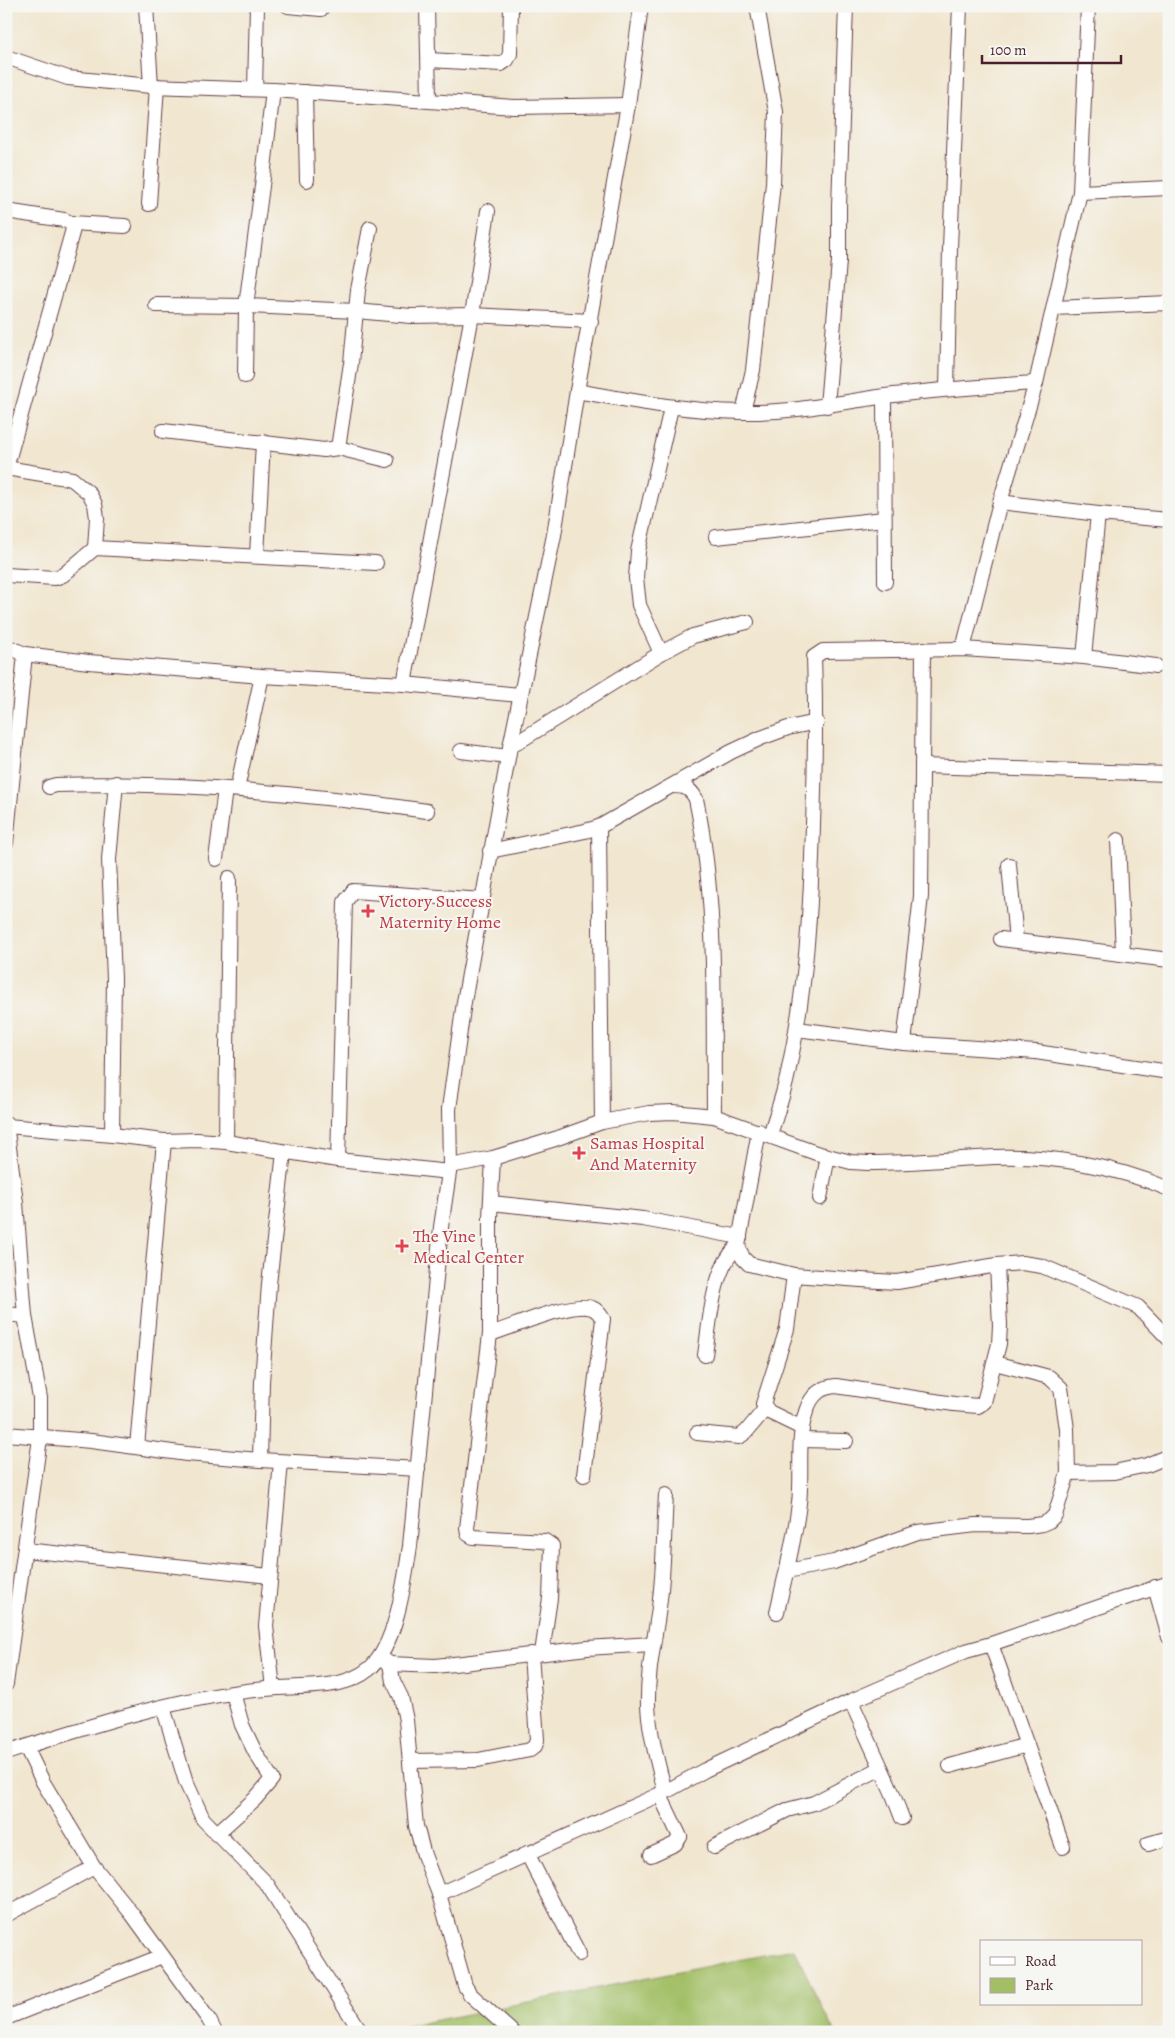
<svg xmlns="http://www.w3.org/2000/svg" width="1175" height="2038" font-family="Alegreya,serif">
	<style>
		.green { fill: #a2bf66; stroke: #766f48 }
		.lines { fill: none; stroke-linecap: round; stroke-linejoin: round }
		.minor-casing { stroke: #633d44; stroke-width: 16 }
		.minor { stroke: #fff; stroke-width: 14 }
		.health-dot { fill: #e0444e; stroke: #f6f6f2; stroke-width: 2 }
		.labels { text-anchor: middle; stroke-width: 4; stroke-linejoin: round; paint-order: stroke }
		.health-label { font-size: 18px; fill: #be3a42; stroke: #f6f6f2; text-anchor: start }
	</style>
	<rect width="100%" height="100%" fill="#f6f6f2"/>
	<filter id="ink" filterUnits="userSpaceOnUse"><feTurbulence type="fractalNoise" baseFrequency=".02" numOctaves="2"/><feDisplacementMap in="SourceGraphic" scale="10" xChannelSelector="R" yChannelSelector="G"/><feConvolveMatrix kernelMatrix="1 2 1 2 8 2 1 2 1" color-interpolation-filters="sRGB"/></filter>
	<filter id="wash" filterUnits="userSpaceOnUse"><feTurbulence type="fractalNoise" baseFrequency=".0096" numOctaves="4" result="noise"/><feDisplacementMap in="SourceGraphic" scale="20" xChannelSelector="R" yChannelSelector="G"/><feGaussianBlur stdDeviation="1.12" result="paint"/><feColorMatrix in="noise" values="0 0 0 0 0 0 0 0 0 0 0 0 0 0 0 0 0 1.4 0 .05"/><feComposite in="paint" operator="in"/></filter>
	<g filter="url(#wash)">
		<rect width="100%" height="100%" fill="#f1e6cf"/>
		<polygon class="green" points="794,1949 834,2032 377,2032"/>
	</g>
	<g filter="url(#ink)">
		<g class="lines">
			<g class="minor-casing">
				<g id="minor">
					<polyline points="146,6 151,86"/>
					<polyline points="288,6 321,9"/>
					<polyline points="427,6 429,100"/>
					<polyline points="6,57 68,78 151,86 273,90 514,107 628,105"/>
					<polyline points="429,60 501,64 507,60 510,54 511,6"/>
					<polyline points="255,89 257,6"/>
					<polyline points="305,92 307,180"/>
					<polyline points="1080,192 1169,188"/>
					<polyline points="149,204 157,86"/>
					<polyline points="6,211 64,220 71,223 73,229 6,468"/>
					<polyline points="71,223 125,226"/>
					<polyline points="156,305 246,306 356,311 411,316 472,315 591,321"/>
					<polyline points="1054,308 1169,303"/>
					<polyline points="245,376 246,306 262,186 273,90"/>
					<polyline points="947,389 950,248 960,6"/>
					<path d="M577,391c56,10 108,20 165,21 49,1 96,-9 143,-16 51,-6 101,-10 151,-13"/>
					<polyline points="884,397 885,582"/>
					<polyline points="827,406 839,261 839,206 846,6"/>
					<polyline points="743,412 753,370 773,183 776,112 757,6"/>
					<polyline points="163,431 324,450 338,448 351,363 358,290 370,228"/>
					<polyline points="338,448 387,460"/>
					<polyline points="6,468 72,479 89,493 95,504 97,518 95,548"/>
					<polyline points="1000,502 1098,514 1169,520"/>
					<polyline points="716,537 884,519"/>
					<polyline points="257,556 263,442"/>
					<polyline points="6,575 55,578 63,575 95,548 376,563"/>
					<polyline points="6,646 25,654 89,662 262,676 404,684 520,695"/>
					<polyline points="963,649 1000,502 1036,383 1080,192 1088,6"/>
					<polyline points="661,653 639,605 636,578 638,551 671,408"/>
					<polyline points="1084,657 1098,514"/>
					<polyline points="404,684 472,315 488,211"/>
					<polyline points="510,747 661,653 693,636 747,622"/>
					<polyline points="461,751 508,757"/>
					<polyline points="922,766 1169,774"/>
					<path d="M673,786c12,0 17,2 23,13 22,104 17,211 18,317"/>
					<path d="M49,787l7,-2c124,-4 248,8 371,26"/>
					<polyline points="237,789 262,676"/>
					<polyline points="599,827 602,1122"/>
					<polyline points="1118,840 1123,954"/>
					<polyline points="6,843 25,654"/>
					<polyline points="490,851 585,831 599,827 731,752 761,738 788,728 817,722"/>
					<polyline points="216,859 225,789"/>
					<polyline points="1009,865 1016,940"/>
					<polyline points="1001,939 1169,960"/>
					<polyline points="797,1029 904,1043 1036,1052 1169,1072"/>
					<polyline points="904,1043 921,896 923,649"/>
					<polyline points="6,1123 16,1203 25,1316 40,1398 40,1438 6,1684"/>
					<polyline points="7,1126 112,1135 164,1141 197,1140 226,1142 338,1160 449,1172"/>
					<polyline points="759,1131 738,1246 743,1258 749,1264 794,1275 861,1280 897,1282 997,1265 1022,1263 1042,1266 1138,1307 1169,1339"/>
					<polyline points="112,1135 114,979 109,859 116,783"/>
					<path d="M770,1135c6,-20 14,-41 18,-62 18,-83 23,-164 25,-249 2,-56 3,-111 1,-167l9,-6 140,-2 121,8 72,9"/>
					<polyline points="226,1142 229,878"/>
					<polyline points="493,1158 490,1218 490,1334 467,1528 468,1534 473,1537 545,1541 552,1546 550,1598 542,1653"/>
					<polyline points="338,1160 345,902 353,891 483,900"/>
					<path d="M450,1166l43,-8 62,-19 47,-17 47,-9 24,-1 41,4 102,37 35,9 17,1c42,0 84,-4 126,-6 58,-2 121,9 175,32"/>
					<polyline points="820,1198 828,1156"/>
					<polyline points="491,1203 643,1219 740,1237"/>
					<polyline points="794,1275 787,1329 763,1404 769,1412 802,1428"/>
					<polyline points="6,1314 25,1316"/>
					<path d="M490,1334c23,-7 81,-33 102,-26 5,2 8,6 11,11l-19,156"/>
					<path d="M705,1355c5,-33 7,-86 33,-109"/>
					<polyline points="697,1433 739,1437 746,1432 765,1409"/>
					<polyline points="6,1434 91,1441 187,1454 260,1460 418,1469"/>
					<polyline points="802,1440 846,1441"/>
					<polyline points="137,1447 164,1141"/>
					<polyline points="260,1460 262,1382 269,1284 284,1152"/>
					<polyline points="1068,1473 1114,1472 1147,1465 1169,1456"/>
					<polyline points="25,1550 270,1576"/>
					<polyline points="787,1571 834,1562 918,1532 976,1525 1028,1526 1042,1524 1049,1521 1055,1515 1068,1473 1067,1429 1061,1388 1049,1377 995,1363"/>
					<polyline points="1155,1587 1169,1637"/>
					<path d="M777,1612c8,-36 18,-72 22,-109 4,-32 -4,-69 10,-99 6,-12 14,-17 27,-18l118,18 24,2 6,-4 15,-58 1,-19 -3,-60"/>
					<polyline points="991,1644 1063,1847"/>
					<polyline points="380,1657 390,1664 393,1681 401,1697 406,1720 416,1826 424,1855 439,1894 465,1986 470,1994 512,2032"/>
					<polyline points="390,1664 435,1666 463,1663 587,1648 652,1644"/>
					<polyline points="273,1688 266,1626 281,1462"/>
					<polyline points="851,1701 892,1792 902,1818"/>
					<polyline points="163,1707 186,1782 203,1819 267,1884 361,2032"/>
					<polyline points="26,1747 43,1782 94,1867 132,1914 209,2020 215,2032"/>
					<path d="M6,1753c86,-28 182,-59 272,-65 30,-2 67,1 91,-19 27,-22 36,-90 41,-123l31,-319 9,-61 -1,-57 15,-107 46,-255 44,-212 23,-144 51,-286 13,-99"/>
					<polyline points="410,1761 478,1760 530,1750 535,1746 537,1740 531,1654"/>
					<polyline points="950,1766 1027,1745"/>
					<path d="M665,1792c-7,-28 -15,-56 -17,-86 -1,-38 8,-70 12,-107 4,-34 4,-69 6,-104"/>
					<polyline points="216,1834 255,1799 272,1779 255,1752 242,1725 233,1693"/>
					<polyline points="1148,1844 1169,1838"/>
					<polyline points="714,1847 787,1810 814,1803 881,1768"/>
					<polyline points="527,1853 579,1954"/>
					<polyline points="651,1855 675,1844 680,1837 660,1795"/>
					<polyline points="439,1894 665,1792 705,1770 851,1701 966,1651 991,1644 1169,1583"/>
					<polyline points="6,1915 94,1867"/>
					<polyline points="6,2018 162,1956"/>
				</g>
			</g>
			<use href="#minor" class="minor"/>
		</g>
	</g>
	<g class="health-dot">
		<path d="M365.5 903.5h5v5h5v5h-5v5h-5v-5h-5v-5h5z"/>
		<path d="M576.5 1145.5h5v5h5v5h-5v5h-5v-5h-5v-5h5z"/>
		<path d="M399.5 1238.5h5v5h5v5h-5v5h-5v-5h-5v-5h5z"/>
	</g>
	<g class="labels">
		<g class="health-label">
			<text x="379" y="907">Victory Success<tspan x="379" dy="21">Maternity Home</tspan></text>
			<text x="590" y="1149">Samas Hospital<tspan x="590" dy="21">And Maternity</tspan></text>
			<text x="413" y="1242">The Vine<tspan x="413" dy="21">Medical Center</tspan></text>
		</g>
	</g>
	<rect width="1175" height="2038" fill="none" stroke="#f6f6f2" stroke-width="25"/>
	<rect x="980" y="1940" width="162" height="65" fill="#f6f6f2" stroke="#b1a0a2"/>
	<rect x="990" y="1957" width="25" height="8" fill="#ffffff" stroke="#b1a0a2"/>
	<text x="1025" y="1966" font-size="15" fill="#4a1f2b">Road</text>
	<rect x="990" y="1978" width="25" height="15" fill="#a2bf66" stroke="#b1a0a2"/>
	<text x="1025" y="1990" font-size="15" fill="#4a1f2b">Park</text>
	<path d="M982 55v8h139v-8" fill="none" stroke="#4a1f2b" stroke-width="2.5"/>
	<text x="990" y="55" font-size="15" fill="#4a1f2b" stroke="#f6f6f2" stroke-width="4" paint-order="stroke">100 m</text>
</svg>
